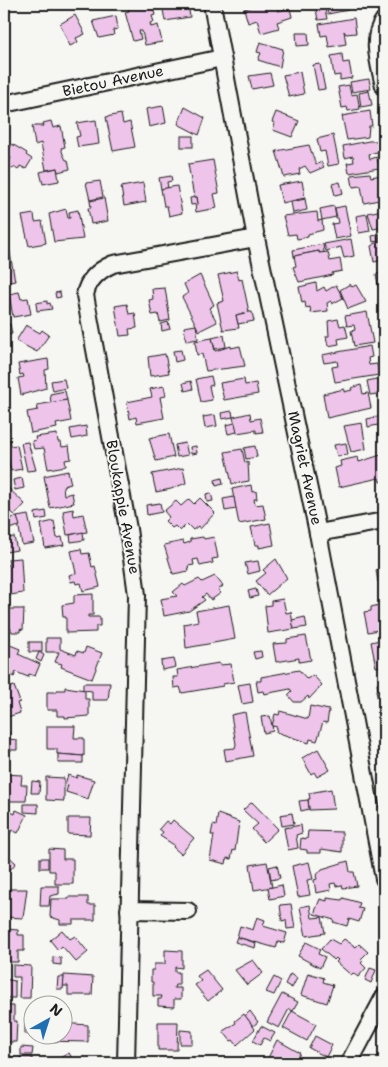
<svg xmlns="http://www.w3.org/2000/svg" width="388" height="1067" font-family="'Shantell Sans',sans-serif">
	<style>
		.building { fill: #eec4eb; stroke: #1c1c1c }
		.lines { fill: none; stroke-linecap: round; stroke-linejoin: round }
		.street-casing { stroke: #1c1c1c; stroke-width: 20 }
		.street { stroke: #f6f6f2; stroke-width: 16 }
		.labels { text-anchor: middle; stroke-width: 4; stroke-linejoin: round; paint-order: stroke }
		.street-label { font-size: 15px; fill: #1c1c1c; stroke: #f6f6f2 }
	</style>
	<rect width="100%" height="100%" fill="#f6f6f2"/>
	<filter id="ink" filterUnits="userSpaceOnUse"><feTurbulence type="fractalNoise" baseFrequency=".02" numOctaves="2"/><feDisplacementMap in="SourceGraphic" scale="10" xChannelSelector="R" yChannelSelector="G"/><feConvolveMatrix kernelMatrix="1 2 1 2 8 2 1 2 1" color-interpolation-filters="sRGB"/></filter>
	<g filter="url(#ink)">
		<g class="building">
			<polygon points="127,4 152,4 155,15 152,16 154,22 150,23 151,27 158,25 162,42 145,45 142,31 139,31 141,39 133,41 125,12 129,11"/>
			<polygon points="159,4 188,4 190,17 165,21 162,4"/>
			<polygon points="261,4 281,4 282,7 277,9 278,11 290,8 292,17 277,22 279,28 261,33 257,20 248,23 244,9"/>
			<polygon points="315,4 324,4 327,19 318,20"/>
			<polygon points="326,4 347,4 348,10 328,14"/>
			<polygon points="75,15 85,34 76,38 78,42 70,46 60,24"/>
			<polygon points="116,16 118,29 113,30 114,35 99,38 93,21"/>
			<polygon points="354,18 356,33 346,34 344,31 346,44 329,47 327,35 321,36 319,24"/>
			<polygon points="296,33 308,33 309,45 297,46"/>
			<polygon points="260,42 283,49 280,67 258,60 261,53 257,52"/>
			<polygon points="342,54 343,63 349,62 352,78 340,80 340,75 334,76 331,56"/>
			<polygon points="320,64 325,89 318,90 313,65"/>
			<polygon points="300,72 304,94 289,97 283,75"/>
			<polygon points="270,73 273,85 252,89 249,76"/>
			<polygon points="369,79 371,89 352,92 350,82"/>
			<polygon points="349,85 351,95 357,94 360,109 348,111 347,107 342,108 338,87"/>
			<polygon points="369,91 372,105 361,107 359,93"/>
			<polygon points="163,106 166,123 149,127 146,109"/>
			<polygon points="185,107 205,118 199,135 178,124"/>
			<polygon points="370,111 372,126 369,126 368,137 347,140 342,116"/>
			<polygon points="276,112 299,121 292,137 273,130 275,123 272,122"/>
			<polygon points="121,114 123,124 130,122 135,147 113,151 106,117"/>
			<polygon points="96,120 99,144 78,147 76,137 80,136 77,123"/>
			<polygon points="51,121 53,128 61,126 65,147 61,148 63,154 66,160 68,160 70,169 58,172 57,168 46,170 41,143 35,145 32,126 44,126 43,123"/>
			<polygon points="333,135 339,164 328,166 325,151 320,152 317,139"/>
			<rect x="181" y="136" width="12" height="11"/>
			<polygon points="369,141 379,141 381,151 369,154 370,159 377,157 379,168 349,173 347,163 354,162 353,156 345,158 343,146"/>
			<polygon points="12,144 27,153 26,155 32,159 26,169 20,166 18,170 14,167 13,169 6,166 11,158 6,155"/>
			<polygon points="309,145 316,165 321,162 324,167 310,173 305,166 299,169 300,174 284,177 276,151"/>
			<polygon points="213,160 219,193 214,194 217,208 196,212 195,204 198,204 197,197 194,197 188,164"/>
			<polygon points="57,168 59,181 43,184 40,172"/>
			<polygon points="370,173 371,177 381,175 383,185 379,185 380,189 382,188 384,199 364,203 361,186 353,187 351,175"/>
			<polygon points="171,176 172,181 167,182 168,188 161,189 159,178"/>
			<polygon points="100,181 103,197 90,200 86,183"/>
			<polygon points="302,181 305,198 282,203 278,185"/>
			<polygon points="340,182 343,193 335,195 332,184"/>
			<polygon points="143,183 146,202 124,206 121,187"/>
			<polygon points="177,186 182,213 169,216 167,206 164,206 161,189"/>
			<polygon points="197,197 198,204 191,205 190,198"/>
			<polygon points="104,198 108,221 91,224 88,208 91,208 90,201"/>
			<polygon points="305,199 307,210 293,213 291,202"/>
			<polygon points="334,206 336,217 322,220 320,209"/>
			<polygon points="345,206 351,236 335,239 332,224 338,223 335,208"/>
			<polygon points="66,209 68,218 70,218 69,212 78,210 83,239 54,242 49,214"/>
			<polygon points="382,210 384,227 373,229 368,213"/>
			<polygon points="317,212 318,221 322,220 323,230 308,234 308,237 297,239 296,234 288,235 283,216"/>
			<polygon points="34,214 35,222 42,221 46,243 29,246 22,216"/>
			<polygon points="367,214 370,231 359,233 356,216"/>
			<polygon points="384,233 384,260 374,262 371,246 380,241 379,234"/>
			<polygon points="377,235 378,241 373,242 372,236"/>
			<polygon points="351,239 354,256 344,258 341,247 326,251 324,244"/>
			<polygon points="4,242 8,242 15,281 4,283"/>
			<polygon points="323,244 324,253 319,253 319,251 294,256 293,250"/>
			<polygon points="319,251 319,253 328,252 330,261 340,259 342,271 332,273 333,275 299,282 293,267 296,266 294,256"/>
			<polygon points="237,271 239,280 242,279 249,312 236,315 239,328 223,330 217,303 224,301 218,275"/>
			<polygon points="384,273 384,289 379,290 376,274"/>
			<polygon points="200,275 214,305 209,308 217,322 199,331 182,297 188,293 184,284"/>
			<polygon points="316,283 317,291 324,287 326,291 336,285 343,298 332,304 331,301 327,303 328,311 311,313 310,307 306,308 305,302 302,303 299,287"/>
			<polygon points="350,284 352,287 356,285 366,302 348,309 340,290"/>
			<polygon points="165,288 170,320 160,322 158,314 152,315 149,300 153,299 152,289"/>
			<polygon points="19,292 21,299 28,298 31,314 13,317 9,294"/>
			<polygon points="60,292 61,297 56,298 55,293"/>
			<polygon points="47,301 47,304 50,303 52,309 37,311 36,303"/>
			<polygon points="127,304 129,314 135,313 137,328 129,329 130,335 120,336 115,306"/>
			<polygon points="249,312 252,312 254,321 238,324 236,315"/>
			<polygon points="367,312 373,343 354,346 351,331 355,330 354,325 347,326 345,316"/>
			<polygon points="338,319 340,326 345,325 348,337 338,339 339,344 328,346 326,336 329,336 328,321"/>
			<polygon points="168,322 170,329 162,331 161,324"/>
			<polygon points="10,324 12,334 4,336 4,325"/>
			<polygon points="26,325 40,333 42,330 49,335 37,352 16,341"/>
			<polygon points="196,325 198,339 186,341 184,327"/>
			<polygon points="224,335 226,347 215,349 212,338"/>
			<polygon points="212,338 215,351 231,346 231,348 240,346 245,366 206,371 202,354 197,355 195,341"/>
			<polygon points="370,346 372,357 368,358 369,365 377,364 379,375 335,382 332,367 338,366 337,361 324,363 322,355"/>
			<polygon points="181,350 183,360 175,362 173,351"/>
			<polygon points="165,354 169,373 150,376 148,357"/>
			<polygon points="48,359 49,369 45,370 46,388 21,395 18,378 24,377 23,374 20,375 18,364"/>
			<polygon points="211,376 213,385 209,386 212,400 201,402 196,379"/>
			<polygon points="381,378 384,393 370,395 367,381"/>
			<polygon points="64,379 66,388 53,391 51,381"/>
			<polygon points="244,379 245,385 256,383 258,394 224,400 220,383"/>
			<polygon points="191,381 193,389 185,391 183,383"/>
			<polygon points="361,385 363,394 368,393 371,408 327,418 323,394 344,389 344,392 352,390 351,388"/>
			<polygon points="164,386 166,396 160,397 164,418 137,423 136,417 130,419 127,402 152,397 150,389"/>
			<polygon points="65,391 67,400 51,403 50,394"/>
			<polygon points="67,400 71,421 56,424 57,428 31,433 27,412 38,410 37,405"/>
			<polygon points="4,410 9,430 4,431"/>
			<polygon points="232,411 233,417 222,419 221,413"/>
			<polygon points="250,413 251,420 260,418 263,432 256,433 256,430 237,433 233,417"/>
			<polygon points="215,415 217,426 205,428 203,417"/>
			<polygon points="381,416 383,424 368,427 367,419"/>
			<polygon points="235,423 237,432 228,434 226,425"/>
			<polygon points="362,423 366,449 351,452 344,426"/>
			<polygon points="86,426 87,436 72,439 70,429"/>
			<polygon points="57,434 58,442 61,442 62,447 69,446 71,459 65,460 66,466 48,469 44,448 34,449 32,441 36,440 35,437"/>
			<polygon points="169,434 174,457 156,461 149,438"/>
			<polygon points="10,440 11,446 17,445 22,469 11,471 6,451 4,451 4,441"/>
			<polygon points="28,442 36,470 27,471 21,443"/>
			<polygon points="185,443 188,455 177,457 175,445"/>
			<polygon points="346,443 348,455 337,456 334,445"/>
			<polygon points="196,446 197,453 191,454 190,447"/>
			<polygon points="255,446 257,457 246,459 244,448"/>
			<polygon points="242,449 245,463 248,462 249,481 232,484 225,452"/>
			<polygon points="384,454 384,481 380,482 379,478 339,487 335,468 341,466 340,461 358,457 359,462"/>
			<polygon points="183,468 186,483 171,489 156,492 152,474"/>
			<polygon points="68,471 71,484 63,486 64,495 72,493 74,503 50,508 44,476"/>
			<polygon points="22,478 24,488 15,490 13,480"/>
			<polygon points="222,478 223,484 216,486 215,480"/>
			<polygon points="4,484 25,504 15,515 4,507"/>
			<polygon points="251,485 252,492 256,491 257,499 254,499 255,505 263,504 266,519 239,524 232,489"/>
			<polygon points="211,493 213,501 207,502 206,494"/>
			<polygon points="234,497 236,509 225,511 223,499"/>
			<polygon points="200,498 215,513 200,529 198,526 193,530 187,524 180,531 175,526 172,528 165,521 169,517 164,511 176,501 181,506 189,499 194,504"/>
			<polygon points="160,503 162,512 147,515 146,505"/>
			<polygon points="73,509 74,516 83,514 87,532 67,535 63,511"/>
			<polygon points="46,511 47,518 36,520 35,513"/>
			<polygon points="28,515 34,543 22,545 17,517"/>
			<polygon points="17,517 20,526 8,529 6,519"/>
			<polygon points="6,518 9,532 6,533 7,538 14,537 17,550 6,552 4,548 4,519"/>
			<polygon points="54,521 57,538 62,537 64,545 45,548 41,524"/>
			<polygon points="270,523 274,545 259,548 259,545 255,545 251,527"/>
			<polygon points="83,532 84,540 71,542 70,535"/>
			<polygon points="203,537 204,539 214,537 218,558 212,559 213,563 200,566 198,559 193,560 194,565 188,566 189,571 173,574 164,545 183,541 184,544 190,542 190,539"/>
			<polygon points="81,549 82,554 89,553 92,567 95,566 100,587 83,591 81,583 76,584 75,581 71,582 69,575 76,573 71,551"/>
			<polygon points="21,558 23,593 4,596 4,565 9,565 8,559"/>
			<polygon points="276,559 287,578 267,595 256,581 266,573 263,570"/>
			<polygon points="258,561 260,571 248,574 245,563"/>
			<polygon points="384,568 384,587 382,587 381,581 378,582 376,570"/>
			<polygon points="215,576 223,586 218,590 221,593 211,600 206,594 202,597 205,600 189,611 164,616 161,599 177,596 173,592 183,584 185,586 199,579 202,582"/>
			<polygon points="256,589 258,596 250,598 248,591"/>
			<polygon points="93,594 93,615 88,615 88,617 100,617 100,626 96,626 96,632 66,633 66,617 63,617 62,605 74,603 74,595"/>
			<polygon points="283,599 286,613 291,612 294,629 268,633 265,606 271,605 271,601"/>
			<polygon points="383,604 384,629 368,632 364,612 371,611 371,607"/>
			<polygon points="229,605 235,639 186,648 184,624 198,621 196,611"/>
			<polygon points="4,609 24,609 23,630 20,629 20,632 12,632 9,626 4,626 4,631"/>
			<polygon points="305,617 307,627 294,629 292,620"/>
			<polygon points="306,636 311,660 299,662 299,658 276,662 273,644 287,643 287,639"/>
			<polygon points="46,638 60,638 60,649 76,655 77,651 84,653 86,647 102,653 92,679 61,667 62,664 55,662 59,652 46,652"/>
			<polygon points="384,639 384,665 376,667 371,642"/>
			<rect x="29" y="642" width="13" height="10"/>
			<polygon points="10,645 20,649 18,654 40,664 35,676 29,674 28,677 16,672 14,677 4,672 4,648 8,650"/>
			<polygon points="261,651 262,657 255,659 253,652"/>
			<polygon points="39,652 44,655 41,662 36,659"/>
			<polygon points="174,659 176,667 162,670 161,661"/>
			<polygon points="219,663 220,665 231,664 234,682 223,684 223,686 182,693 180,687 174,688 173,677 178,677 177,670"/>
			<polygon points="299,670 307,679 313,675 322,685 309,699 308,696 301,702 294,702 288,695 292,691 290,689 264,694 263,691 258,692 256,681 261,681 261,677"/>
			<polygon points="83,683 110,683 108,700 92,700 92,691 83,690"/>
			<polygon points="250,683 253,702 242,704 238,685"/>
			<polygon points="384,683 384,704 379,705 376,691 378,691 377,684"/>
			<polygon points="4,684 6,684 7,688 14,686 20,702 17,703 20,713 4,718"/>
			<polygon points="65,687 85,690 85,699 89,699 89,716 65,718 65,716 57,716 57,710 47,710 47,692 57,692 57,690 65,690"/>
			<polygon points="310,706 329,710 327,723 323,722 317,741 310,739 309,743 276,732 277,727 272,726 275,714 279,715 280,711 308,719"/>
			<polygon points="245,712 253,756 226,761 224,749 235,748 236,744 231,715"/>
			<polygon points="270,716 273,731 264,733 261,717"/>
			<polygon points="47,726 75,726 74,738 84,738 84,756 57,754 57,749 47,749"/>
			<polygon points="4,732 9,732 9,739 17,740 17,750 4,750"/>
			<polygon points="318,749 330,770 317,777 314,772 311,774 302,758"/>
			<polygon points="58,754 83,756 83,763 58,763"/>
			<polygon points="4,774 22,775 21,785 27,785 26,801 8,801 8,792 4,792"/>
			<polygon points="68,775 77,778 77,775 94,780 88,799 66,792 68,785 65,784"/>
			<polygon points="46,777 64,778 64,801 46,800"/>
			<polygon points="32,781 40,782 39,793 31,793"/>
			<polygon points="331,789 334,809 309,810 308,799 310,799 309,793"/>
			<rect x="4" y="792" width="4" height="9"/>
			<polygon points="308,800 309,809 301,811 299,801"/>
			<polygon points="252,802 278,829 264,842 252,829 258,824 243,810"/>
			<polygon points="24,804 38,804 38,813 24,812"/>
			<polygon points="4,809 15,814 16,810 27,815 18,833 12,830 8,838 4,836"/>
			<polygon points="292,813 294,824 282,826 280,815"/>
			<polygon points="218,814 239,822 235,851 233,850 231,859 227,858 226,864 210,860 214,835 211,835 213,825 216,826"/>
			<polygon points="68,818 91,818 90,835 68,834"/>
			<polygon points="173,820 194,838 181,854 173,847 174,845 160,836 163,832 159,829 166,821 170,824"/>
			<polygon points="301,825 302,833 296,835 298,848 288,850 284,828"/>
			<polygon points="308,831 342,832 342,852 321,849 321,853 307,853 307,850 300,849 301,838 307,839"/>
			<polygon points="49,849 63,850 63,859 73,859 73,884 55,884 55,871 49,871"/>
			<polygon points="4,852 16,863 4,877"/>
			<rect x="40" y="858" width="8" height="10"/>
			<polygon points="348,861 350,872 354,872 357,886 343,888 342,885 336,886 335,883 330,884 331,890 316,893 314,880 317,879 316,876 322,869"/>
			<polygon points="267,862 272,887 254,890 250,865"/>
			<polygon points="309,862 313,879 307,880 310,895 298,897 292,866"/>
			<polygon points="277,865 280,878 271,880 269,867"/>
			<polygon points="282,885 284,896 270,899 268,888"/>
			<polygon points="41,886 59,886 59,894 50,896 49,906 40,906"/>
			<polygon points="9,889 27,889 23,918 4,917 4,891 9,891"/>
			<polygon points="69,897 88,897 88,905 95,905 95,920 73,920 73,924 60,924 60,920 50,917 51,899 69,899"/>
			<polygon points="327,898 342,900 343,898 360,903 358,908 363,909 359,922 349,919 347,926 333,922 334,920 314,914 320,899 327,901"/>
			<polygon points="291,904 295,928 287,929 286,920 282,921 280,905"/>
			<polygon points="310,905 312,918 322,917 325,933 306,936 300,907"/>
			<polygon points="257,917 265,920 263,926 287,933 284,943 278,942 276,948 237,937 240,926 253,930"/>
			<polygon points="4,927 5,929 18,930 18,935 24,935 24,951 18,951 18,962 4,962"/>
			<polygon points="62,930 70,939 75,936 88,952 76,962 62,946 58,950 50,940"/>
			<polygon points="237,937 256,943 255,948 235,942"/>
			<polygon points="330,939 339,944 344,939 356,947 359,944 368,952 361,959 363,961 361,963 366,968 358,977 353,973 351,975 336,962 338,960 336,958 334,960 321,949"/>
			<polygon points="306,942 320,949 318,954 325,957 320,968 298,956"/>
			<polygon points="165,950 182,951 182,968 175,967 175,972 179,972 179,985 175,985 174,988 181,988 181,999 174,999 174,1007 158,1006 158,999 161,999 162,996 153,996 153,982 151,982 151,970 154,970 154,964 165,964"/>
			<polygon points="53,957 61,958 61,965 53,964"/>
			<polygon points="253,960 263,973 247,985 235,970"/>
			<polygon points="13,965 31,966 30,998 19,998 20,977 13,977"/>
			<polygon points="370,968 376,970 371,983 365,980"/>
			<polygon points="206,970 222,990 208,1001 195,985 201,981 197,976"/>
			<polygon points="308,973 324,978 323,982 333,985 327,1003 301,995"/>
			<polygon points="290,974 297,978 292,988 285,984"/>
			<polygon points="64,975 93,977 92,995 68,995 68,986 63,986"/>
			<polygon points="58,977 64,977 63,989 57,989"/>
			<polygon points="274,977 281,981 274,995 266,992"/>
			<polygon points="4,979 15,981 15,998 7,998 7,1002 4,1002"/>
			<polygon points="282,994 298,1002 293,1011 289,1009 279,1028 267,1022"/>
			<rect x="36" y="1000" width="7" height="4"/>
			<polygon points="4,1006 14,1006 14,1021 17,1021 16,1042 4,1042"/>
			<polygon points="250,1011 258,1022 253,1026 245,1016"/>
			<polygon points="292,1011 316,1024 307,1041 283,1028"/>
			<polygon points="244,1014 255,1029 237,1045 233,1040 231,1041 223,1031 236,1023 235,1021"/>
			<polygon points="158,1022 178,1022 177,1050 158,1050"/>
			<polygon points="62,1023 88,1025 88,1042 45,1041 45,1034 62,1034"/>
			<polygon points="25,1025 32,1026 32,1034 25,1034"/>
			<polygon points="261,1026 275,1033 270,1041 264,1038 260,1045 253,1041"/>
			<polygon points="180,1030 192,1031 192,1044 180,1044"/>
			<polygon points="315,1036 332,1045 326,1057 309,1048"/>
			<polygon points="277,1040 300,1053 295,1063 278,1063 268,1058"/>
			<polygon points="21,1047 33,1048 32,1055 21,1055"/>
			<polygon points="69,1053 75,1063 56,1063 60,1061 58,1059"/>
			<polygon points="4,1056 14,1057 14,1063 4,1063"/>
			<polygon points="20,1057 32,1057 32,1063 19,1063"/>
		</g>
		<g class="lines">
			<g class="street-casing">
				<g id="street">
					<polyline points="212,4 256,238 318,533 384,879"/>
					<path d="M384,20c-14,18 -4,46 0,66"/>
					<polyline points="4,104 222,58"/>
					<polyline points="318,533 384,521"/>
					<polyline points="129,910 188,911"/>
					<path d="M126,1063l11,-468 -9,-66 -43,-234c3,-16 14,-25 28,-31l143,-26"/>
					<polyline points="349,1063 384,997"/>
				</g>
			</g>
			<use href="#street" class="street"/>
		</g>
	</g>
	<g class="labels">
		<g class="street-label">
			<text transform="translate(113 81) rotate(-12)" y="5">Bietou Avenue</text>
			<text transform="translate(305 468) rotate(78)" y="5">Magriet Avenue</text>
			<text transform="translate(123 507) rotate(80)" y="5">Bloukappie Avenue</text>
		</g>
	</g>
	<rect width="388" height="1067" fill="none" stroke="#f6f6f2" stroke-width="20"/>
	<rect x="10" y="10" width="368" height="1047" fill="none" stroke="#1c1c1c" stroke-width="2" filter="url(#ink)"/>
	<g transform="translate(48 1020) rotate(39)"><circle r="24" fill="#f6f6f2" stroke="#9f9f9c"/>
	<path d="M0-4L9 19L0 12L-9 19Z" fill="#1f6fb2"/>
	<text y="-8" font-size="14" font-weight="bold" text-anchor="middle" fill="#1c1c1c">N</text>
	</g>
</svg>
